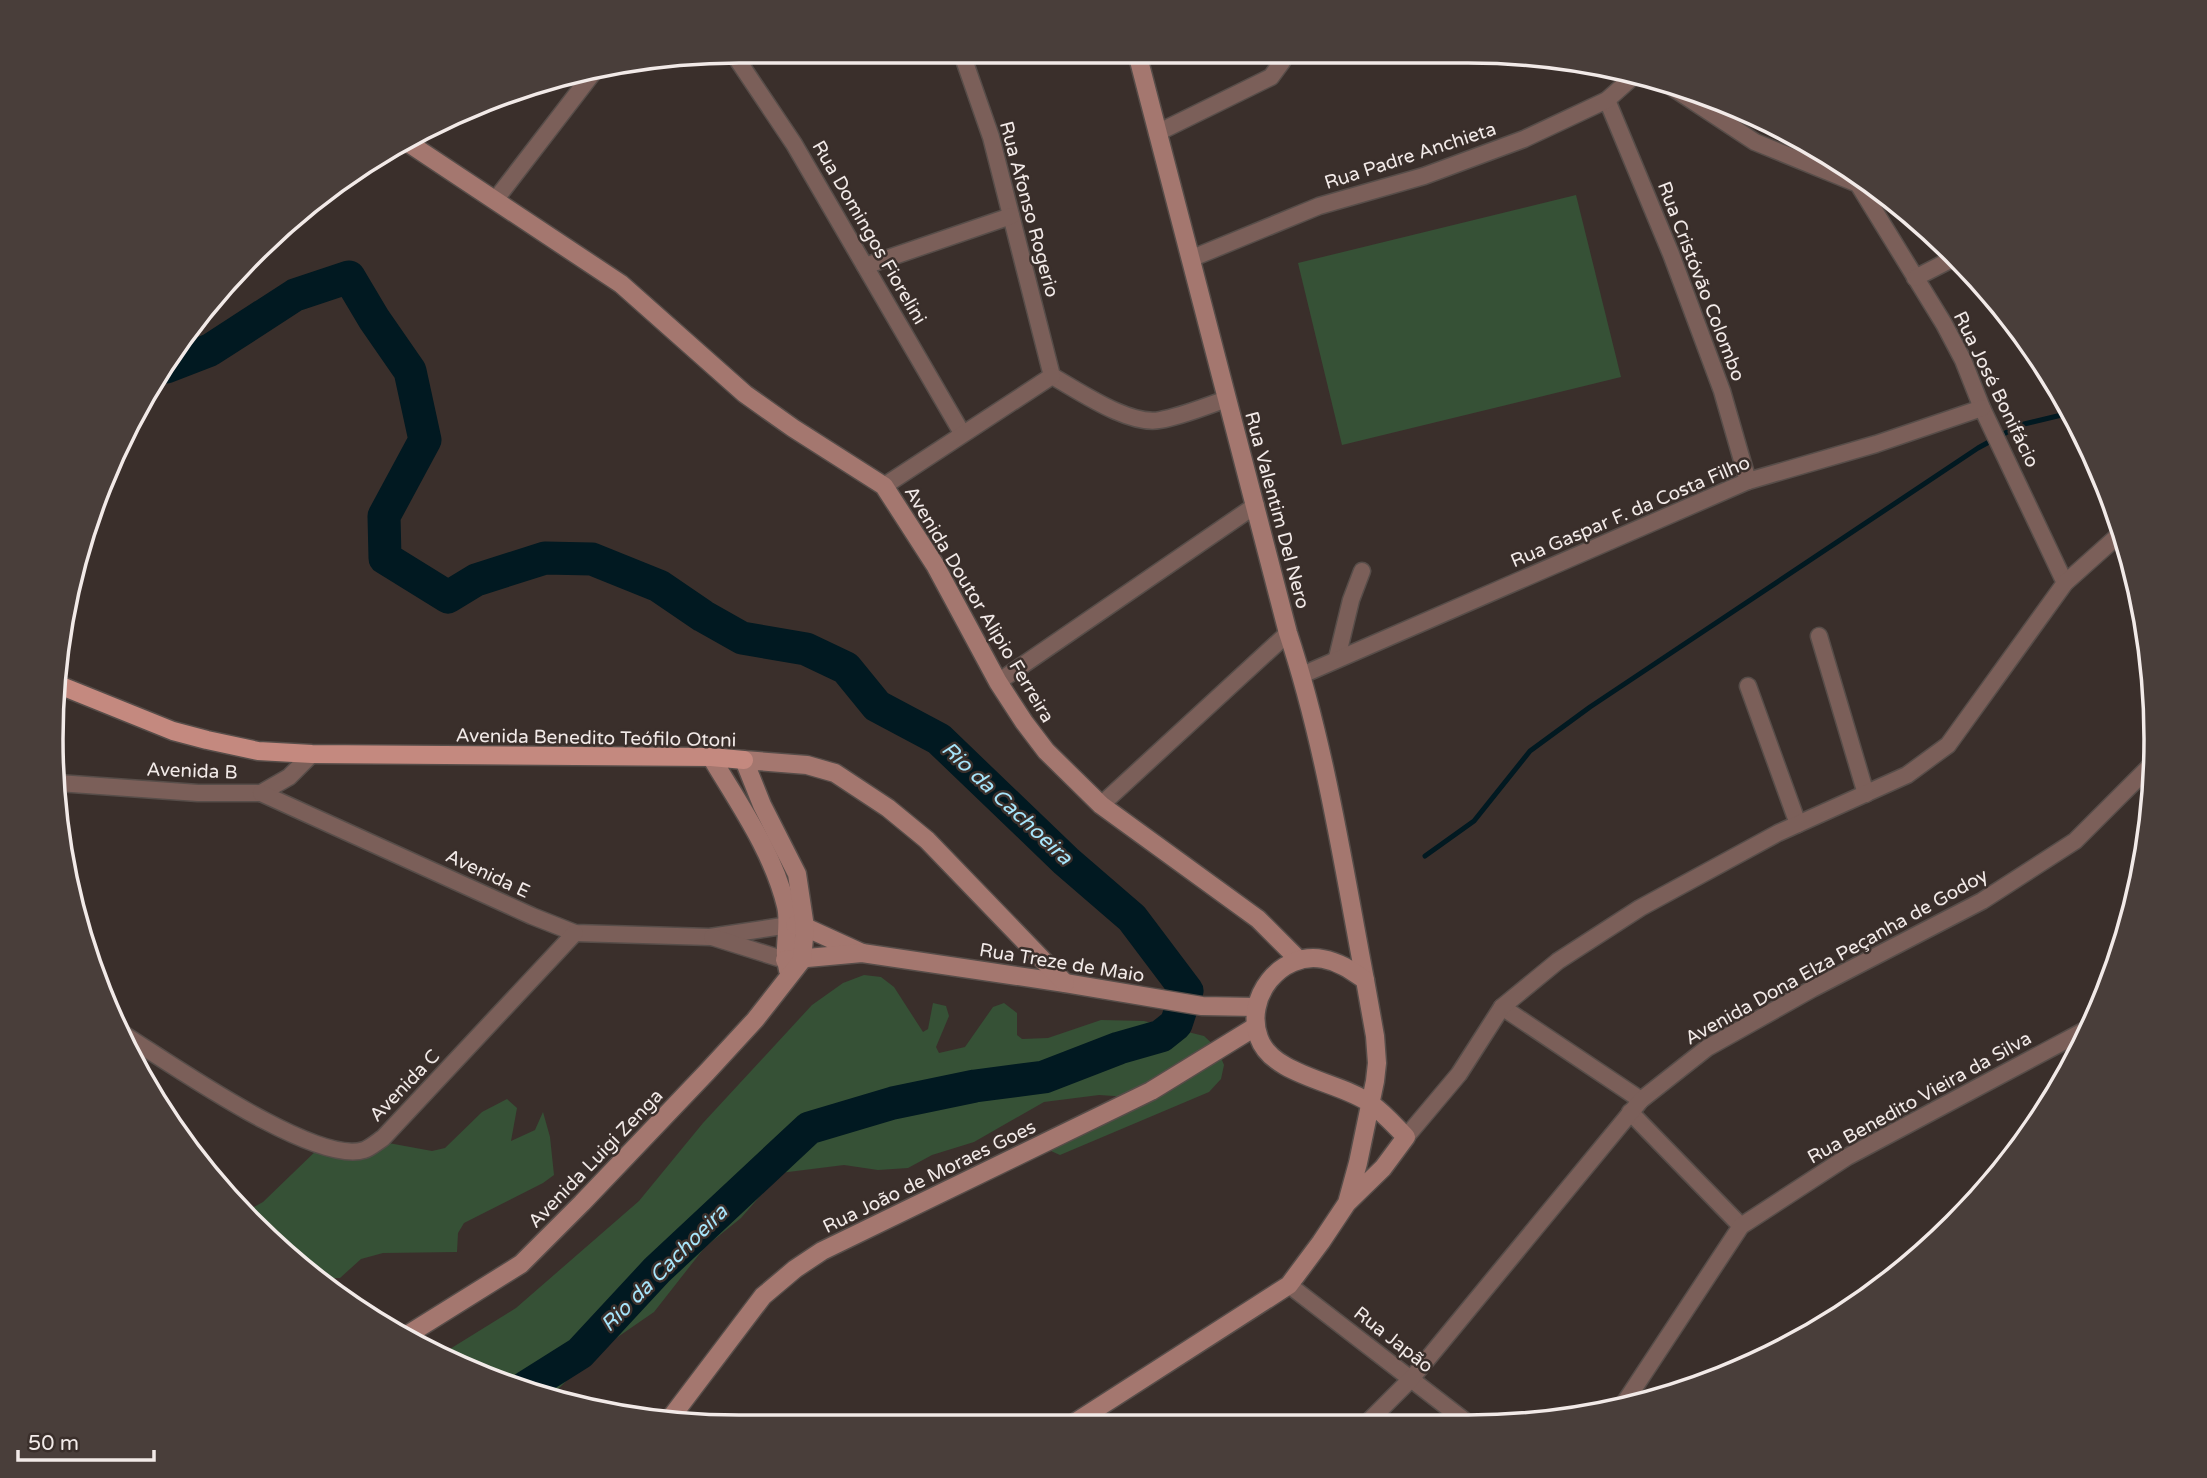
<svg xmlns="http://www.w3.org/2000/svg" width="2207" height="1478" font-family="'Varela Round',sans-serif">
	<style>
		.green { fill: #365136 }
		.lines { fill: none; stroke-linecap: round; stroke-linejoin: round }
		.stream { stroke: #011921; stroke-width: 5 }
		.river { stroke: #011921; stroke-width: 33 }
		.street-casing { stroke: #574d49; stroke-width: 19 }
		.secondary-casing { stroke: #574d49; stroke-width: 21 }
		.primary-casing { stroke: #574d49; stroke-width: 21 }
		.street { stroke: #7b5f59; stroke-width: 16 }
		.secondary { stroke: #a4776f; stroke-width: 18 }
		.primary { stroke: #c4897f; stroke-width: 18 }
		.labels { text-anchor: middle; stroke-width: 5; stroke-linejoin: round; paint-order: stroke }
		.street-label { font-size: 19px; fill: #f2eae8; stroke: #3a2f2b }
		.water-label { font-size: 21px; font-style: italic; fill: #a7e5fb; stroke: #3a2f2b }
		.rim { fill: none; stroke: #f2eae8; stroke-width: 3.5 }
	</style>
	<rect width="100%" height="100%" fill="#3a2f2b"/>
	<g class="green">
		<polygon points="1576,195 1621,377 1342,445 1298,263"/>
		<polygon points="864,975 881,977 894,987 923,1032 928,1029 933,1003 946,1006 949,1016 936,1047 939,1053 965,1047 993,1007 1004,1003 1017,1013 1017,1035 1022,1039 1048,1038 1101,1020 1144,1021 1204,1036 1217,1048 1224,1065 1221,1079 1209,1092 1060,1155 1051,1151 1057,1139 1129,1097 1099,1095 1044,1102 974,1142 932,1155 908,1168 878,1170 844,1165 780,1173 741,1218 705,1247 654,1312 596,1352 551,1396 437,1357 516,1308 639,1201 703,1123 812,1005 843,983"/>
		<polygon points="507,1099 517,1108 511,1141 535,1130 543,1112 550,1137 554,1175 543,1183 464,1223 458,1233 457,1252 383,1253 361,1259 340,1278 313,1279 253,1226 243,1213 263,1202 321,1146 383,1142 432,1151 445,1148 482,1112"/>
	</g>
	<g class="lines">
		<polyline class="stream" points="1425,856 1474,821 1530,751 1590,707 1978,448 2020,425 2070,413"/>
		<polyline class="river" points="166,367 210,350 295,295 349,277 374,319 410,371 425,440 384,516 385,558 448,597 476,580 545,558 592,559 659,586 703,616 742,638 806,649 846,668 877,706 939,739 1066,861 1132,918 1187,991 1176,1024 1161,1036 1119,1048 1044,1077 975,1086 893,1103 809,1128 657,1270 580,1353 526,1387"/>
		<g class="street-casing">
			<g id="street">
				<path d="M962,54l29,83 61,239c27,15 77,50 108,44 23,-4 46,-14 67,-21"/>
				<polyline points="735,56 794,144 962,433"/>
				<polyline points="1673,88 1755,142 1858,184 1944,324 1963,360 1982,408 2065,583"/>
				<polyline points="1607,100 1671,254 1722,391 1748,481"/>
				<polyline points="1157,133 1271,77 1282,62 1282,52"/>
				<polyline points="496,199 596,69"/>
				<polyline points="1190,259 1319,206 1424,176 1524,139 1607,100 1635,75"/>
				<polyline points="865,266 1011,216"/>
				<polyline points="1915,278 1958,256"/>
				<polyline points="884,486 1052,376"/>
				<polyline points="1819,636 1866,794"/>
				<polyline points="1337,658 1351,600 1362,571"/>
				<polyline points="1302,675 1748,481 1876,444 1982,408"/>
				<polyline points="998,682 1256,505"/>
				<polyline points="1748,686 1798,824"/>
				<polyline points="58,783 198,793 261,793 289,777 312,754"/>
				<polyline points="261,793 532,916 575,933 710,937 789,925"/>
				<polyline points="1101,805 1288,633"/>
				<polyline points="712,937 785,960"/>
				<polyline points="1502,1007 1641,1100"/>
				<path d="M117,1030c46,28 197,136 247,120 6,-2 13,-8 19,-12l192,-205"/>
				<polyline points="1630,1112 1741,1226"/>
				<polyline points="1406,1137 1459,1074 1502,1007 1558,961 1640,908 1778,833 1907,775 1948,745 2065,583 2121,533"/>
				<polyline points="1289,1285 1473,1427"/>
				<polyline points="1621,1408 1741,1226 1847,1157 2091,1027"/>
				<polyline points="1363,1427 1411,1379 1641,1100 1707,1048 1812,989 1982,901 2075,841 2154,762"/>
			</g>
		</g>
		<g class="secondary-casing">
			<g id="secondary">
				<path d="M1137,53l151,580c37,112 55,231 77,347"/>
				<polyline points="407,142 621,284 745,394 793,428 884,486 935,565 998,682 1024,722 1046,751 1101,805 1258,919 1299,960"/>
				<path d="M711,757c28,47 62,95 75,149 5,21 -4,43 2,64"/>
				<polyline points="795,925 805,927 862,953"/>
				<polyline points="785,960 862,953 1065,983 1202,1006 1256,1007"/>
				<polyline points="404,1337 521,1264 582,1203 707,1072 755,1020 802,960 805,927 797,874 762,805 744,760 807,765 835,773 888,808 927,840 1065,983"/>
				<polyline points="669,1420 763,1296 795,1269 822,1251 1151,1091 1255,1027"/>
				<path d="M1068,1427l221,-142 32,-43 26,-39 11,-40 17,-82 2,-18 -2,-27 -10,-56c-13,-9 -25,-18 -42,-21 -43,-8 -79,39 -64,79 13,38 83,44 112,66 13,9 24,22 35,33l-23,31 -36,35"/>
			</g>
		</g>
		<g class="primary-casing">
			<polyline id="primary" points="54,683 173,731 207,740 258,751 312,754 711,757 744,760"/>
		</g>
		<use href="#street" class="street"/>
		<use href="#secondary" class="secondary"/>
		<use href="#primary" class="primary"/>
	</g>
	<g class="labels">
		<g class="street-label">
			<text transform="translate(1410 155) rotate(-18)" y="7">Rua Padre Anchieta</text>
			<text transform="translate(1030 209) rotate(75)" y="7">Rua Afonso Rogerio</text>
			<text transform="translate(870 232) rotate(60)" y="7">Rua Domingos Fiorelini</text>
			<text transform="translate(1702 281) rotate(69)" y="7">Rua Cristóvão Colombo</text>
			<text transform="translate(1997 389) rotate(64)" y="7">Rua José Bonifácio</text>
			<text transform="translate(1278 510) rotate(75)" y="7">Rua Valentim Del Nero</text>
			<text transform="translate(1630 511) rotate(-23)" y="7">Rua Gaspar F. da Costa Filho</text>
			<text transform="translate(980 604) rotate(59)" y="7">Avenida Doutor Alipio Ferreira</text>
			<text transform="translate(596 737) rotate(1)" y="7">Avenida Benedito Teófilo Otoni</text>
			<text transform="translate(192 770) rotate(2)" y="7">Avenida B</text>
			<text transform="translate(488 873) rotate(25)" y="7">Avenida E</text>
			<text transform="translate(1836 956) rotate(-29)" y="7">Avenida Dona Elza Peçanha de Godoy</text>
			<text transform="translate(1062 962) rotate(9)" y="7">Rua Treze de Maio</text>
			<text transform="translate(404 1085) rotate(-46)" y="7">Avenida C</text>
			<text transform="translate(1919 1097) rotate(-29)" y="7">Rua Benedito Vieira da Silva</text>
			<text transform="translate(595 1158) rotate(-46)" y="7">Avenida Luigi Zenga</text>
			<text transform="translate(929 1176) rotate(-26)" y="7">Rua João de Moraes Goes</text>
			<text transform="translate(1394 1339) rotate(38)" y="7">Rua Japão</text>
		</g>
		<g class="water-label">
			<text transform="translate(1007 803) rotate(43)" y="7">Rio da Cachoeira</text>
			<text transform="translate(664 1268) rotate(-45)" y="7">Rio da Cachoeira</text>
		</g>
	</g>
	<path d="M0 0H2207V1478H0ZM739 63H1468A676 676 0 0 1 2144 739V739A676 676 0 0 1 1468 1415H739A676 676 0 0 1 63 739V739A676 676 0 0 1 739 63Z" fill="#493e3a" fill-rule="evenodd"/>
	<path class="rim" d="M739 63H1468A676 676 0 0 1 2144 739V739A676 676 0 0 1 1468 1415H739A676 676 0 0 1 63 739V739A676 676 0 0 1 739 63Z"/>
	<path d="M18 1450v10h136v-10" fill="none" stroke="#f2eae8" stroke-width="3.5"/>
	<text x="28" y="1450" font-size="21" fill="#f2eae8" stroke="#3a2f2b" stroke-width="5" paint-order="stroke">50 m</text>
</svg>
